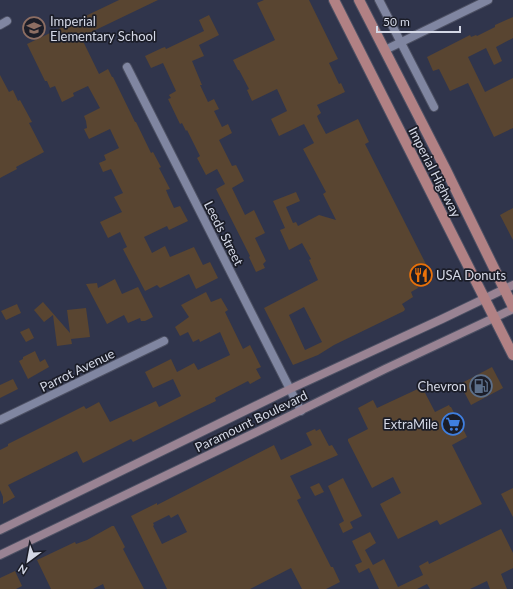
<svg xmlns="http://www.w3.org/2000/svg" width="513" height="589" font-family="Lato,sans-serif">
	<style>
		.building { fill: #594531; fill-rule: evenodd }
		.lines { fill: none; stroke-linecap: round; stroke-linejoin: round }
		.minor-casing { stroke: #4d5164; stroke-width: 10 }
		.secondary-casing { stroke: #4d5164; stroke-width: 10 }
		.primary-casing { stroke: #4d5164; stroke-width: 12 }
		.minor { stroke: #8086a1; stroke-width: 8 }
		.secondary { stroke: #998393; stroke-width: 8 }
		.primary { stroke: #b18184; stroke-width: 10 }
		.labels { text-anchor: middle; stroke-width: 3.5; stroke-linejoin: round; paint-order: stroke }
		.poi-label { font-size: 13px; fill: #d4d8e6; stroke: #1b1d28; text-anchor: start }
		.street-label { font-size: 13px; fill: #d4d8e6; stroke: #1b1d28 }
	</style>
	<rect width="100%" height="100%" fill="#30354c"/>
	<g class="building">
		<polygon points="119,0 158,0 81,37 99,74 108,69 112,77 113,77 135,122 136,122 151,153 153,152 161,167 159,168 170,189 166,190 168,195 174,208 180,206 188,221 169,230 167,226 144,237 152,253 165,246 170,257 194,247 203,265 210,262 218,278 196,289 189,274 160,288 157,285 145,291 125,253 123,249 127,247 120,232 108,238 100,222 122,212 114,197 123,193 111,169 103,172 99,163 106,160 104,155 119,148 110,129 89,139 84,129 87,128 86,121 84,116 100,108 88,86 73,93 74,96 62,102 55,86 50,88 47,81 45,81 27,44"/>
		<path d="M264,0h45l29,59 -9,4 10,21 2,-1 4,9 -28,13 4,8 -4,3 2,5 7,13 32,-15 11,23 -4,2 67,132 -1,1 -14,8 1,3 -7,4 2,5 -11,7 3,5 -1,2 -70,34 -16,10 -25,10 -29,-57 54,-28 -9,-20 2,-1 -9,-16 -13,7 -9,-20 5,-2 -12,-27 23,-9 4,9 -14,6 7,16 3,-1 2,4 21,-11 17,5 -13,-26 3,-2 -23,-43 11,-6 -10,-19 -25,12 -8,-17 16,-8 -10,-22 -25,12 -5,-11 2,-1 -10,-19h-1l-5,-10 42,-20 -18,-37zM304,307l18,35 -17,8 -16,-35z"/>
		<polygon points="209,15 219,35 199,45 204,56 192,61 202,85 200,85 208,102 214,99 219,109 214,111 222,127 228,124 232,133 219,140 232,166 236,165 244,181 232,188 245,215 254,210 265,233 255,238 266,261 263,264 265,268 256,272 249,257 250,256 216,189 225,184 217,169 206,175 197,158 200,156 187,130 186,131 182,123 180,124 168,99 171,98 169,95 176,91 163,63 151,68 145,56 162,48 165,47 166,49 204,31 199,20"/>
		<polygon points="513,17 513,38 496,47 502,61 494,65 486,48 468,57 485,92 513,78 513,128 494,137 468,83 450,91 439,69 433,71 427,57 470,35 471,37 476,35 477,36 495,27 495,25"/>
		<polygon points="0,75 9,92 13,90 18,101 20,100 32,122 29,123 44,152 16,167 17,169 0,178"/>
		<polygon points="513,208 513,240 500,215"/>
		<polygon points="115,279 122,294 138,287 153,317 145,321 141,321 140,318 128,323 124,315 107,324 86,284 97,283 98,288"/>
		<polygon points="206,292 211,302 221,298 228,310 225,312 243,349 250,345 261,367 256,369 261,378 250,384 248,381 215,398 216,401 195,411 133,442 131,439 83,463 77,451 8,485 15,497 3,504 3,497 0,490 0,450 8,446 8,444 84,406 86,409 99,402 110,422 156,401 159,407 181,396 173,379 153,388 145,372 171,359 177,372 194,363 198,370 230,355 220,332 200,342 199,339 193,342 188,332 180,336 175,327 189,317 181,305"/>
		<polygon points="43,302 70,333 67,310 86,308 90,337 71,339 72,344 57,346 53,315 44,322 34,310"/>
		<polygon points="17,304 21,313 6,320 1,311"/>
		<polygon points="29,328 34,338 26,342 20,332"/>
		<polygon points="35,351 40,362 45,359 49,367 28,379 19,361 23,359 23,357"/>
		<polygon points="492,367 503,388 471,405 460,384"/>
		<polygon points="13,379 18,389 0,398 0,385"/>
		<polygon points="422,387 435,412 449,405 450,407 451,407 458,420 460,419 465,428 463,429 467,437 452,445 482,504 440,525 437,520 398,539 380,504 401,493 393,477 372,488 348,441 348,439 368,429 358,408 373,400 377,408"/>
		<path d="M315,429l1,2 4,-2 9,17 3,-1 6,10 -48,21 11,22 -4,2 34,67h2l7,15 -14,7h-24l-11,-21 -41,21h-83l-36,-73 26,-13v2l117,-60 7,15 31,-15 -6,-12zM178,514l9,18 -25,12 -9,-18 1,-1 -1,-2 16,-8 2,3z"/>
		<polygon points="343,478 362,516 350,522 353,528 343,533 339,524 344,521 328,486"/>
		<polygon points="319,483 324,492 315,496 310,487"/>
		<polygon points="513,488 513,517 501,494"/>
		<polygon points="112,526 114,526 125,547 123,549 144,589 105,589 103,584 93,589 51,589 37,560 75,542 76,544 87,540"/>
		<polygon points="501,529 513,553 513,568 501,574 507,589 490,589 487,581 470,589 430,589 427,584 417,589 379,589 369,568 359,573 355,565 362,562 352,541 370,532 376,543 365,550 373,565 384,559 398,587 423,575 419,566 428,561 429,564"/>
		<polygon points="15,571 22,586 16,589 0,589 0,578"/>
	</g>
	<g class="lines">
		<g class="minor-casing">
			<g id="minor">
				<polyline points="379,0 434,107"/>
				<polyline points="0,25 7,21"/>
				<polyline points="385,50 488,0"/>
				<polyline points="127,67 301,411"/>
				<polyline points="0,420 164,341"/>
			</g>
		</g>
		<g class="secondary-casing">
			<g id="secondary">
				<polyline points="0,530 290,389 442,319 513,285"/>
				<polyline points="0,555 269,426 385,369 513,309"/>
			</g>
		</g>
		<g class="primary-casing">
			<g id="primary">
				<polyline points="334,0 513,355"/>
				<polyline points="359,0 446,170 513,307"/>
			</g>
		</g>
		<use href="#minor" class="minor"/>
		<use href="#secondary" class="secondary"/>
		<use href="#primary" class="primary"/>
	</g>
	<defs>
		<g id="school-ring" transform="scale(1.15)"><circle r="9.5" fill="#1b1d28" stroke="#8d6e63" stroke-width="1.5"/><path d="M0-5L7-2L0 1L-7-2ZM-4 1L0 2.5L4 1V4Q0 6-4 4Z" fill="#8d6e63"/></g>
		<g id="restaurant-ring" transform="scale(1.15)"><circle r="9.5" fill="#1b1d28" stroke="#e8710a" stroke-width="1.5"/><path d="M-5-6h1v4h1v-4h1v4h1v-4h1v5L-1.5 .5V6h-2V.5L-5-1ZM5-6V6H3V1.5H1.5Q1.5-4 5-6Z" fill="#e8710a"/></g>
		<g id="fuel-ring" transform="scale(1.15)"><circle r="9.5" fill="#1b1d28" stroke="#5c6f8a" stroke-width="1.5"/><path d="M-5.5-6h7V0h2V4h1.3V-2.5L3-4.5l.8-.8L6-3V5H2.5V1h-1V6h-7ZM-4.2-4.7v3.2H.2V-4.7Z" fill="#5c6f8a"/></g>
		<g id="supermarket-ring" transform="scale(1.15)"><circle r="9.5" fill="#1b1d28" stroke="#3f7fe0" stroke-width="1.5"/><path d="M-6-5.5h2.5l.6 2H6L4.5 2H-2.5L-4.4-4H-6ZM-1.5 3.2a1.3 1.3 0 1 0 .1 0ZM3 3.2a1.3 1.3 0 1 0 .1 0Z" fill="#3f7fe0"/></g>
	</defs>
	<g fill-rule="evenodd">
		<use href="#school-ring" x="34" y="28"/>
		<use href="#restaurant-ring" x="421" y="275"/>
		<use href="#fuel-ring" x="481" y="386"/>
		<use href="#supermarket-ring" x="453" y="424"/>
	</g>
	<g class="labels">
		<g class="poi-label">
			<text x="50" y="26">Imperial<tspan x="50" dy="15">Elementary School</tspan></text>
			<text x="436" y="280">USA Donuts</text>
			<text x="466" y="391" text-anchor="end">Chevron</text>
			<text x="438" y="429" text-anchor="end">ExtraMile</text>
		</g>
		<g class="street-label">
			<text transform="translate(435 172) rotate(63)" y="5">Imperial Highway</text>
			<text transform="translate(224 233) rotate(63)" y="5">Leeds Street</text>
			<text transform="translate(77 370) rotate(-26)" y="5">Parrot Avenue</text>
			<text transform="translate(251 421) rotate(-26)" y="5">Paramount Boulevard</text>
		</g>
	</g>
	<g transform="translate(28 561) rotate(212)" stroke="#1b1d28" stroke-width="3" paint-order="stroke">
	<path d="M0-3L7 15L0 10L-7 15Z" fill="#d4d8e6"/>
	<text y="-6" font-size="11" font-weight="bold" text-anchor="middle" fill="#d4d8e6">N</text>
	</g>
	<path d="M377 26v6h83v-6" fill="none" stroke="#d4d8e6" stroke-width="2"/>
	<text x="383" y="26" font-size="12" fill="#d4d8e6" stroke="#1b1d28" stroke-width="3" paint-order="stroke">50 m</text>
</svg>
